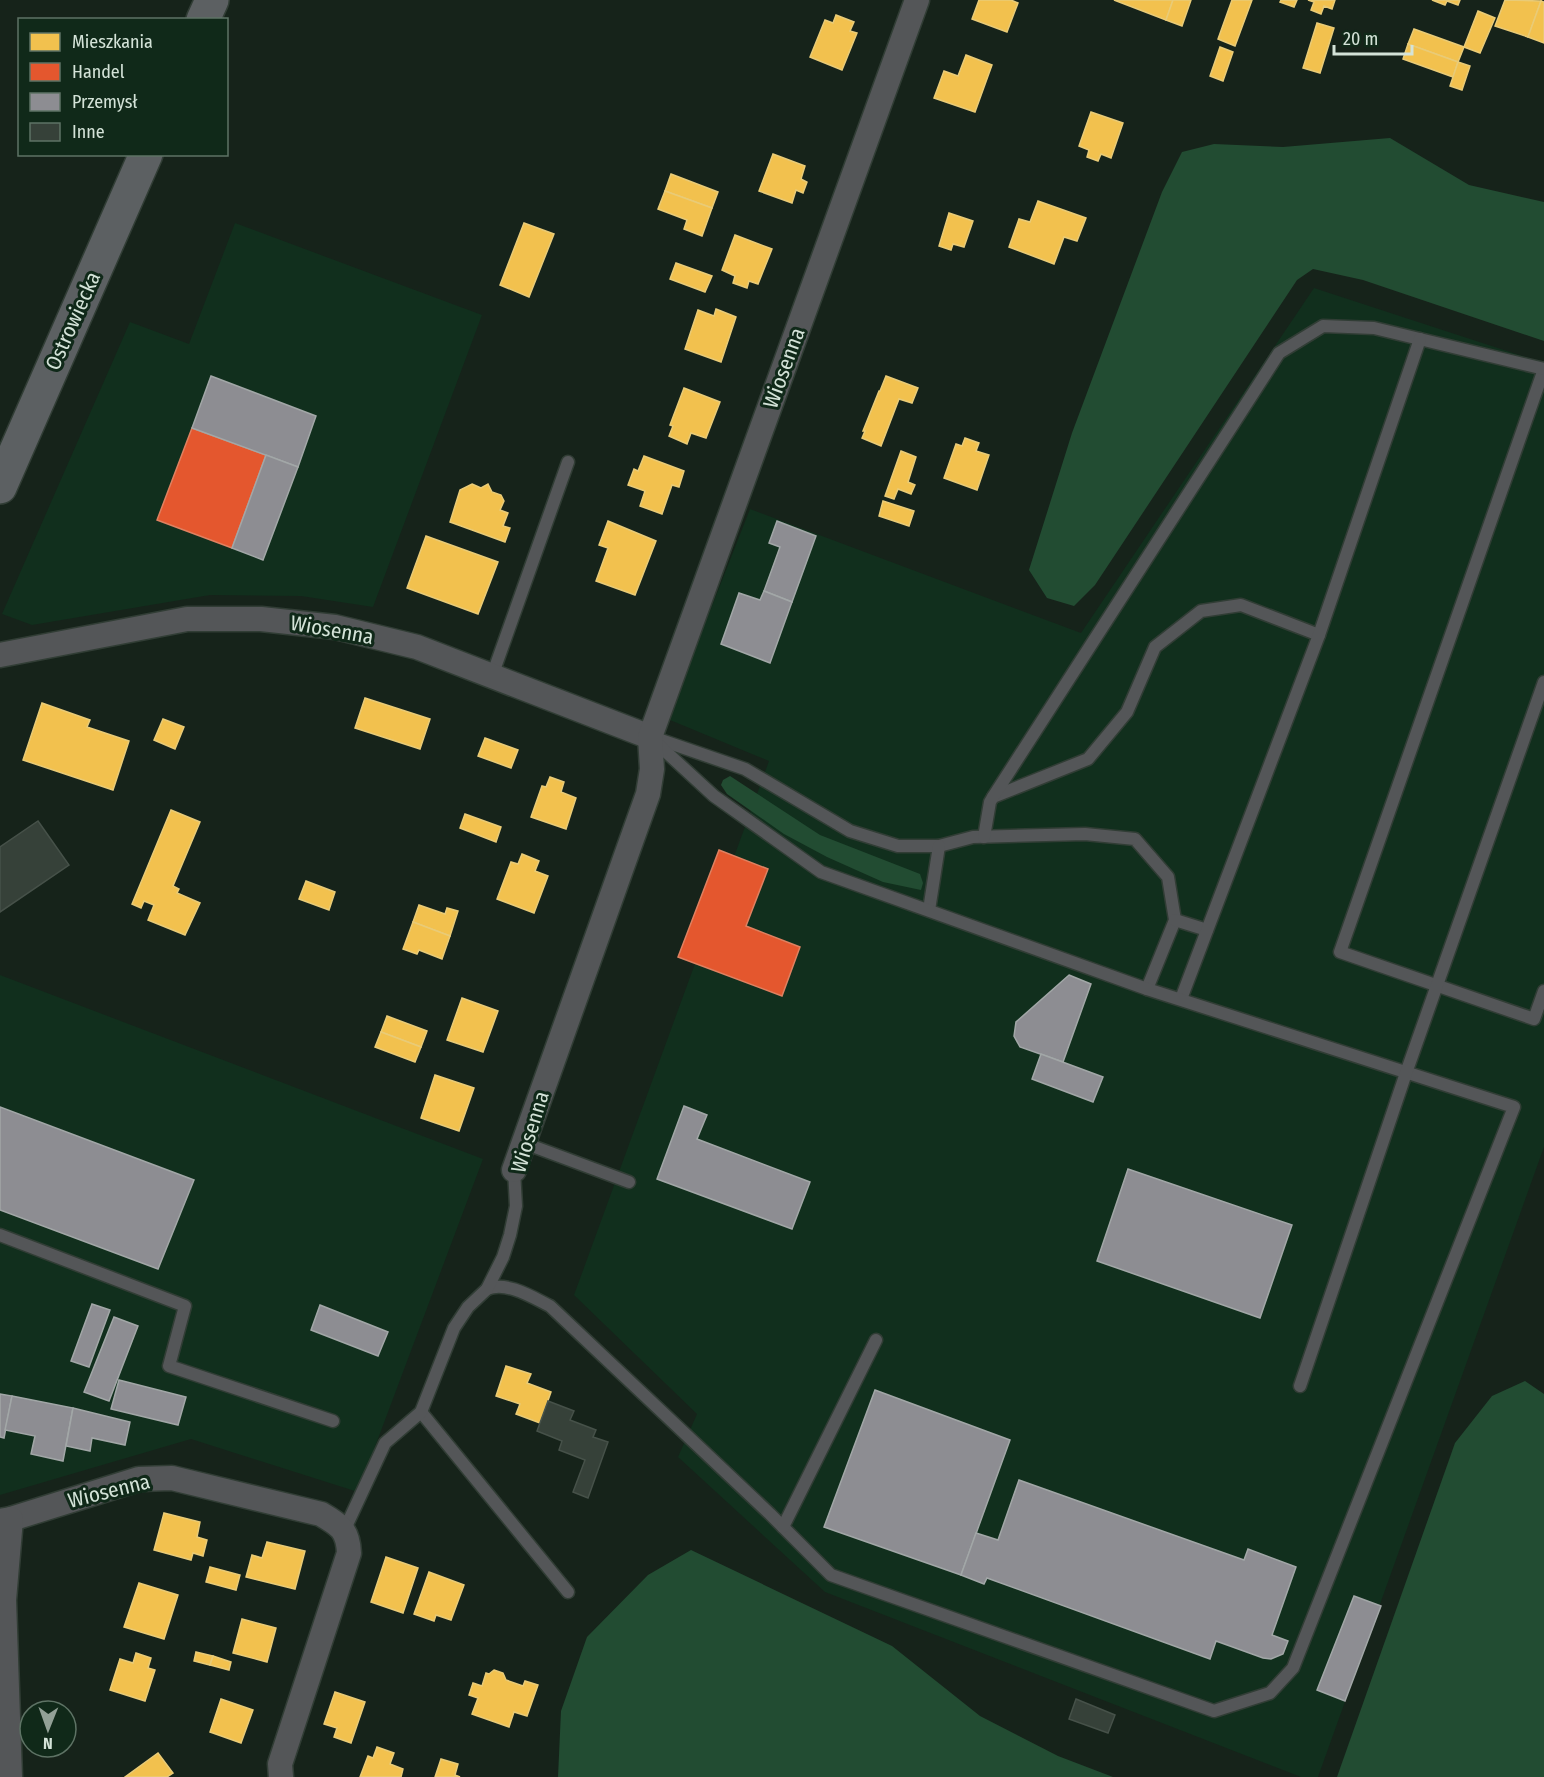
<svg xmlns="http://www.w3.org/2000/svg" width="1544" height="1777" font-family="'Fira Sans Condensed',sans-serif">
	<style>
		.built { fill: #112f1d }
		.green { fill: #224c32 }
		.homes { fill: #f2c14e; stroke: #e9cb77; stroke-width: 1.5 }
		.shops { fill: #e4572e; stroke: #df8161; stroke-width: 1.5 }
		.industry { fill: #8d8d92; stroke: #a2a7a7; stroke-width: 1.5 }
		.building { fill: #364139; stroke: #465149; stroke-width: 1.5 }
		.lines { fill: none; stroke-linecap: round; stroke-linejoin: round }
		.lane-casing { stroke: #313d35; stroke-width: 15 }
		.street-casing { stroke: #313d35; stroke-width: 27 }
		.primary-casing { stroke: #313d35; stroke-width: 36 }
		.lane { stroke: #545658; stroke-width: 12 }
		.street { stroke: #545658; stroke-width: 24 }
		.primary { stroke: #5c6062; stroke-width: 33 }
		.labels { text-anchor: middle; stroke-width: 6; stroke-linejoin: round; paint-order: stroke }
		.street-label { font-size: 21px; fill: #d4e3d8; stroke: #102919 }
	</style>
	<rect width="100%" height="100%" fill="#16231a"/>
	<g class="built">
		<polygon points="235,223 482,315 373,607 301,596 210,595 32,625 2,614 130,322 189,344"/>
		<polygon points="1314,288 1544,363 1544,1147 1318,1777 1301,1777 825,1592 678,1457 697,1414 574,1295 769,761 670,720 697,644 750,509 1081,633"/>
		<polygon points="0,975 483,1159 358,1492 191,1439 0,1495"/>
	</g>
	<g class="green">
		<polygon points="1390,138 1469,185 1544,202 1544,341 1363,280 1313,269 1297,280 1095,585 1074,606 1047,598 1029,570 1072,433 1162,192 1182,152 1214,144 1283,147"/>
		<polygon points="730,776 820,835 920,874 923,883 921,890 883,882 827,857 784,834 727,794 721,785 723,780"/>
		<polygon points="1525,1381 1544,1394 1544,1777 1337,1777 1455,1443 1492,1396"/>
		<polygon points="691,1550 892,1646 980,1716 1058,1756 1113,1777 558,1777 561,1711 587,1637 648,1575"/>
	</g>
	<g class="homes">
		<polygon points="979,0 1011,0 1018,3 1007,32 972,19"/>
		<polygon points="1114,0 1173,0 1166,20"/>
		<polygon points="1173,0 1191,0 1182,26 1166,20"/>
		<polygon points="1232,0 1252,0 1235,46 1218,39"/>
		<polygon points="1281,0 1297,0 1294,7 1280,2"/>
		<polygon points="1308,0 1335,0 1332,9 1324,6 1321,14 1311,10 1314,2"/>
		<polygon points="1432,0 1460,0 1458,5 1447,1 1445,5"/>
		<polygon points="1505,0 1541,1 1528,37 1495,26"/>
		<polygon points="1541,1 1544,2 1544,43 1528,37"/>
		<polygon points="1478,11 1495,18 1480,53 1464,47"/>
		<polygon points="836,15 854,22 850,31 857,33 842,70 810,57 825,20 833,23"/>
		<polygon points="1317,23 1334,28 1320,73 1303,68"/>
		<polygon points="1414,29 1464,47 1458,62 1408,44"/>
		<polygon points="1408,44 1458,62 1453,77 1403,59"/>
		<polygon points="1220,47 1233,52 1223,81 1210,76"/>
		<polygon points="966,55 992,65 975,112 934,98 944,71 958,76"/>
		<polygon points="1458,62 1470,66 1462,90 1450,86"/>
		<polygon points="1091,112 1123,123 1111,158 1101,154 1098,161 1087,157 1089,150 1079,146"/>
		<polygon points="773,154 805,166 801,179 807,182 803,193 796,190 792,203 759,191"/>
		<polygon points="671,174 718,192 712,208 665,191"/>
		<polygon points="665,191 712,208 702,236 684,229 687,220 658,209"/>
		<polygon points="1038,201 1086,218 1077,241 1064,237 1054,264 1009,247 1019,219 1030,222"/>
		<polygon points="949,213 973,221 964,247 953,244 951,250 939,246"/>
		<polygon points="524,223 554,234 529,297 500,285"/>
		<polygon points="735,235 772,249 758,284 749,281 747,288 733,283 735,276 722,270"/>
		<polygon points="676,263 712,276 705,292 670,279"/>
		<polygon points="716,309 736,317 721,362 685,349 698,310 714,316"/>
		<polygon points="886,376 918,388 912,403 899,399 881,446 862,438 865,431 863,431 879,391 880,391"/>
		<polygon points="684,388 720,402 706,438 691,433 687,444 669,436 673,426 670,425"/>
		<polygon points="965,438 979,443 976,451 989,455 977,490 944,478 956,444 962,446"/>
		<polygon points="901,451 916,457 908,482 915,485 911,494 898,489 894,499 885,496"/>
		<polygon points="644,456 684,471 679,487 672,485 662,514 640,506 645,491 628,485 634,469 638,471"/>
		<polygon points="472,484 481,488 488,484 492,492 501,495 504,501 500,510 508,513 503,526 510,528 505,542 450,522 460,490"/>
		<polygon points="883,501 914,511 909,526 879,516"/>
		<polygon points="608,521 656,541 635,595 596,581 608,548 599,545"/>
		<polygon points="426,536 498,562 478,614 407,588"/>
		<polygon points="365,698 430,719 420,749 355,728"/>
		<polygon points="42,703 90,720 87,727 129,741 113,790 23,760"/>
		<polygon points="163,719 184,727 175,749 154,740"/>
		<polygon points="485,738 518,750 511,768 478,756"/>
		<polygon points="550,777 564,782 561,792 576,798 566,829 531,817 542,786 546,787"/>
		<polygon points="171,810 200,822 173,886 179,889 177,893 200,903 185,935 148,920 154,905 144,901 141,908 132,904"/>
		<polygon points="465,814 501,827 496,842 460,828"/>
		<polygon points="522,854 539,861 535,871 548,876 534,913 497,899 511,862 518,864"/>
		<polygon points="306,881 335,892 329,910 299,899"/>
		<polygon points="419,905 445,914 447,908 458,911 450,936 413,922"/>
		<polygon points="413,922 450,936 442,959 419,950 417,954 403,949"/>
		<polygon points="462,998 498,1011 483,1052 447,1040"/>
		<polygon points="387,1016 427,1031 421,1047 381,1032"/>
		<polygon points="381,1032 421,1047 415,1062 375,1047"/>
		<polygon points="435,1075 474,1088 459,1131 421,1118"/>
		<polygon points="506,1366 531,1374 527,1383 551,1392 540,1423 516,1414 520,1404 496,1396"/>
		<polygon points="164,1513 200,1522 197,1537 207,1540 203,1556 193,1553 191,1560 154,1550"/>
		<polygon points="267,1542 305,1551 295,1589 246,1577 252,1555 262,1558"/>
		<polygon points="386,1557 418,1568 403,1613 371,1602"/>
		<polygon points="210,1567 240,1575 236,1590 206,1582"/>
		<polygon points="429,1572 464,1585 451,1620 436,1615 434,1621 414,1614"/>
		<polygon points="139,1583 178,1595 164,1639 124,1627"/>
		<polygon points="242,1619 276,1628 267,1662 233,1653"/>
		<polygon points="196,1652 213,1656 210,1665 194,1661"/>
		<polygon points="136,1653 151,1658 148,1668 155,1670 145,1701 110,1690 120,1659 133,1663"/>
		<polygon points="213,1656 231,1662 229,1670 210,1665"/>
		<polygon points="494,1670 503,1673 506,1680 523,1686 525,1681 538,1685 527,1716 514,1712 509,1727 472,1714 478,1698 469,1695 473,1683 482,1686 486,1673 489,1674"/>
		<polygon points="335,1692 365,1702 351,1743 334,1737 337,1728 324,1724"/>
		<polygon points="221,1699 253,1710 241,1743 210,1732"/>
		<polygon points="377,1747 394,1753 390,1764 403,1769 401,1777 360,1777 368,1756 373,1758"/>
		<polygon points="158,1753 173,1773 167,1777 125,1777"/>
		<polygon points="441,1759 458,1764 455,1775 460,1777 435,1777"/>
	</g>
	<g class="shops">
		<polygon points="192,428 266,455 232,548 157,520"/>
		<polygon points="719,850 768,869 746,926 800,947 782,996 678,957"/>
	</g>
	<g class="industry">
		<polygon points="211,376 316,416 298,467 192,428"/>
		<polygon points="266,455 298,467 263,560 232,548"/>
		<polygon points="777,521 816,536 792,602 764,591 780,547 769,543"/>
		<polygon points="764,591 792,602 770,663 721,644 739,593 760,600"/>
		<polygon points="1069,975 1091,984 1063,1062 1020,1047 1014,1036 1016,1022"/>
		<polygon points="1041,1054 1103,1077 1093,1102 1032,1079"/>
		<polygon points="684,1106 707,1115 697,1139 810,1182 792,1229 657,1179"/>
		<polygon points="0,1107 194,1180 158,1269 0,1210"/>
		<polygon points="1128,1169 1292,1225 1260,1318 1097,1261"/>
		<polygon points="92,1304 110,1310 89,1367 71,1361"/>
		<polygon points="320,1305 388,1332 378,1356 311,1330"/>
		<polygon points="114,1317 138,1326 109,1401 84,1392"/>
		<polygon points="119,1380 186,1397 178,1425 111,1409"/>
		<polygon points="875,1390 1010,1440 961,1575 824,1527"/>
		<polygon points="0,1394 12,1396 4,1438 0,1437"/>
		<polygon points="12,1396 73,1408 63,1461 31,1454 35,1436 5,1430"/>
		<polygon points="73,1408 130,1422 125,1445 92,1438 90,1451 66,1446"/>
		<polygon points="1019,1480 1244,1560 1248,1549 1296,1567 1272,1635 1288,1641 1283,1654 1271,1659 1263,1658 1216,1641 1210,1659 987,1578 984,1584 961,1575 976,1533 998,1540"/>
		<polygon points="1354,1596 1381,1606 1345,1701 1317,1690"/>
	</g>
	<g class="building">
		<polygon points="38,821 69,865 0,912 0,847"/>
		<polygon points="548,1401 574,1411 570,1420 596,1430 593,1437 608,1442 588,1498 573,1492 585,1460 559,1450 562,1441 537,1431"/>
		<polygon points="1076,1699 1115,1715 1108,1733 1069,1719"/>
	</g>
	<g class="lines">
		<g class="lane-casing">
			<g id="lane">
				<polyline points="1544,369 1340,952 1534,1019 1544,991"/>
				<polyline points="492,676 568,462"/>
				<polyline points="655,738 745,769 850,831 898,846 939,846 973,837 1085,834 1135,839 1168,877 1175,920 1147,989"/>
				<polyline points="993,797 1088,759 1127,712 1155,647 1201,611 1241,605 1319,635"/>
				<polyline points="984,837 990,802 993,797 1279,353 1323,326 1374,328 1544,369"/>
				<polyline points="929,910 939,846"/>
				<polyline points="1175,920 1207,930"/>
				<polyline points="1181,999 1319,635 1420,339"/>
				<polyline points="524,1143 629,1182"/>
				<polyline points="0,1235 185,1306 169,1366 333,1421"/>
				<path d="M487,1289c20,-8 45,8 63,17l220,208 61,61 383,136 56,-18 23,-25 221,-561 -367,-118 -326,-117 -107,-76 -62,-57"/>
				<polyline points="1300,1386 1406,1073 1544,682"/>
				<polyline points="421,1412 568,1592"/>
				<polyline points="783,1527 876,1340"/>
				<polyline points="344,1531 385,1443 421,1412 454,1328 468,1307 487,1289 503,1257 510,1235 516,1206 514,1170"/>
			</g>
		</g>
		<g class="street-casing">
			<g id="street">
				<polyline points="0,655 187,619 261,619 335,627 417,647 650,737"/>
				<polyline points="514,1170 648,794 652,769 650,737 917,0"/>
				<path d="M11,1519l128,-40 33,-1 149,36c19,11 27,16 28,39l-69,211 1,13"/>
				<polyline points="0,1521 11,1519 4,1600 10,1777"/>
			</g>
		</g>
		<g class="primary-casing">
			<g id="primary">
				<polyline points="203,20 212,0"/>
				<polyline points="0,487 146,154"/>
			</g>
		</g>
		<use href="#lane" class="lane"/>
		<use href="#street" class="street"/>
		<use href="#primary" class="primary"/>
	</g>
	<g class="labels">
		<g class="street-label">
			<text transform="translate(73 321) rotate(-66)" y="7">Ostrowiecka</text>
			<text transform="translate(784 368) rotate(-70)" y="7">Wiosenna</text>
			<text transform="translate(332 630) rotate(10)" y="7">Wiosenna</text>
			<text transform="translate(530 1132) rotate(-73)" y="7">Wiosenna</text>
			<text transform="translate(109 1491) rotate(-14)" y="7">Wiosenna</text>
		</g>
	</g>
	<rect x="18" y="18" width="210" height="138" fill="#102919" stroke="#5e7365" stroke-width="1.5"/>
	<rect x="30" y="33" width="30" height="18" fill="#f2c14e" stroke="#5e7365" stroke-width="1.5"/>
	<text x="72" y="48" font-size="18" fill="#d4e3d8">Mieszkania</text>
	<rect x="30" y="63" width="30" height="18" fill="#e4572e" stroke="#5e7365" stroke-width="1.5"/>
	<text x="72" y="78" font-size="18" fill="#d4e3d8">Handel</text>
	<rect x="30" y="93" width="30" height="18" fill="#8d8d92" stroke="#5e7365" stroke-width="1.5"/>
	<text x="72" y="108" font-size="18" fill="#d4e3d8">Przemysł</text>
	<rect x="30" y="123" width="30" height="18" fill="#364139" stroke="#5e7365" stroke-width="1.5"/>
	<text x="72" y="138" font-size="18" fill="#d4e3d8">Inne</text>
	<g transform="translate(48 1729) rotate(181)"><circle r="28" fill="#102919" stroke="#5e7365" stroke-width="1.5"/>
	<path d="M0-4.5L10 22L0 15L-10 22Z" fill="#92a096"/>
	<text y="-9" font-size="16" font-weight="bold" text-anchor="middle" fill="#d4e3d8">N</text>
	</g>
	<path d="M1334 45v9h78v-9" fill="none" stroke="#d4e3d8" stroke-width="3"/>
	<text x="1343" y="45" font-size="18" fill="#d4e3d8" stroke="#102919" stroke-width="4.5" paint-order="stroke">20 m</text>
</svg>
